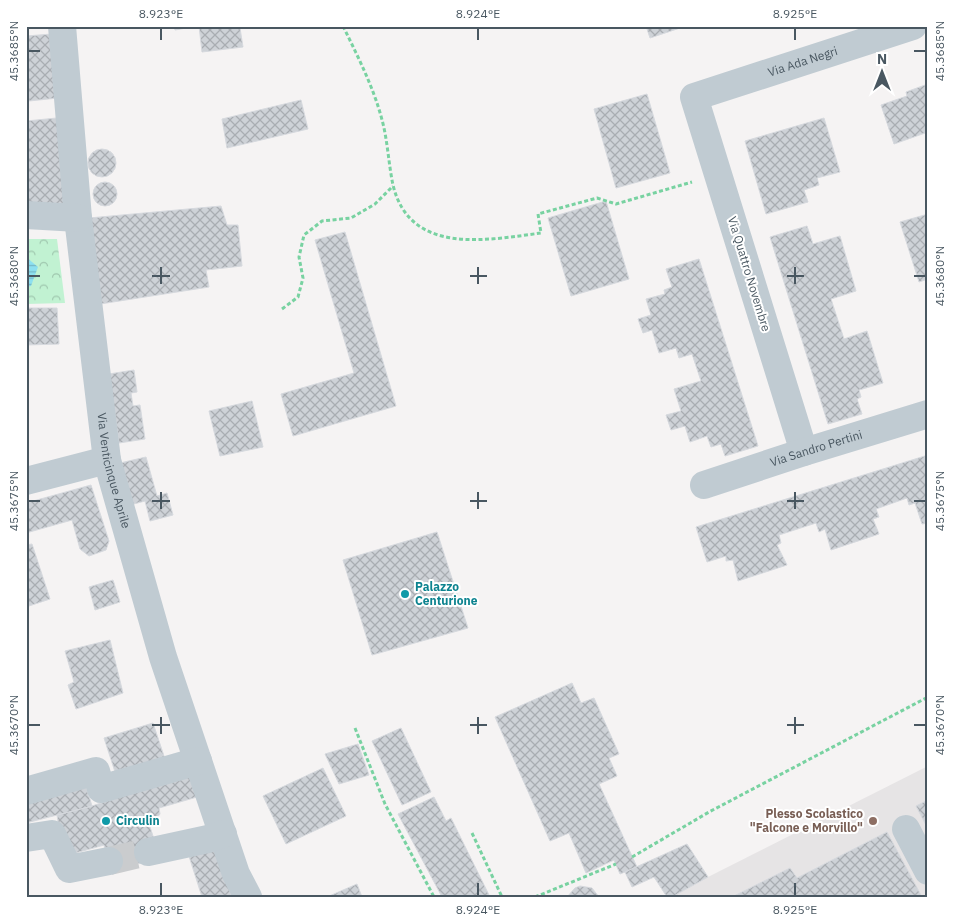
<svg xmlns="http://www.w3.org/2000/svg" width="954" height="923" font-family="'IBM Plex Sans',sans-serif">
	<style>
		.education { fill: #e6e4e5 }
		.park { fill: url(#park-crowns) }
		.water { fill: url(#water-rules) }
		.building { fill: url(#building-cross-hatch); stroke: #d6d9de }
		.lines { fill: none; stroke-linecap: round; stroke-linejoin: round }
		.minor-tunnel { stroke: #caccce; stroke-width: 28; stroke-dasharray: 28 14; stroke-linecap: butt }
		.path { stroke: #78d2a1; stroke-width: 3; stroke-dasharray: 4 2.5; stroke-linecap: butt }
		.minor { stroke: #c0cbd2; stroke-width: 28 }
		.ticks { fill: none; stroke: #495761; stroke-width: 2 }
		.culture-dot { fill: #0f9aa8; stroke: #fff; stroke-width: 2 }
		.education-dot { fill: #8d6e63; stroke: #fff; stroke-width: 2 }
		.labels { text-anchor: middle; stroke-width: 4; stroke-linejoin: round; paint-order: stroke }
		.street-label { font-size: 12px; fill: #495761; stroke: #fff }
		.culture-label { font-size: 12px; font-weight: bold; fill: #0d838f; stroke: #fff; text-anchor: start }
		.education-label { font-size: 12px; font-weight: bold; fill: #785e54; stroke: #fff; text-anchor: end }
		.neatline { fill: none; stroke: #495761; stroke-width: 2 }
		.ticks-label { font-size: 12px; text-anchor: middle; fill: #495761 }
	</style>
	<defs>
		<pattern id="park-crowns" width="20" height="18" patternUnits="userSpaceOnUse" patternTransform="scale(1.25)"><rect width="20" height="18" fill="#c1f2d2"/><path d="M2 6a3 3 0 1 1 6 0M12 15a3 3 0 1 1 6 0" fill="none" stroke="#9fc7ae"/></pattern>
		<pattern id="water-rules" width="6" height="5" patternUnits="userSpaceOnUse" patternTransform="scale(1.25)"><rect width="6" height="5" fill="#8de0f0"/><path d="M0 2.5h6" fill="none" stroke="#75b8c6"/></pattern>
		<pattern id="building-cross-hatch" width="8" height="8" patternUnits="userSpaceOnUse" patternTransform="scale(1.25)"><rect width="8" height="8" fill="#ced2d7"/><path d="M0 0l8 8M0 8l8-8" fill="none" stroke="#a9adb2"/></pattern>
	</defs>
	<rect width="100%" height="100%" fill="#f5f3f3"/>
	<polygon class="education" points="928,766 928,897 672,897 708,877"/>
	<polygon class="park" points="26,239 57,239 65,303 26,304"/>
	<polygon class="water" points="26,257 38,267 31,286 26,287"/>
	<g class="building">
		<polygon points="174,26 186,26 186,28 175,30"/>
		<polygon points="199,26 249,26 249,27 240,28 243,47 202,52"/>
		<polygon points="646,26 686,26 650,38"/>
		<polygon points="52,34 58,98 29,101 26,75 26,36"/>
		<polygon points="925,85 928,91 928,132 894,144 881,105 907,96 906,92"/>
		<polygon points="647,94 670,173 616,188 594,109"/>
		<polygon points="301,100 308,129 227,148 222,119"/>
		<polygon points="57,118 68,211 26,209 26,121"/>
		<polygon points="824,118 840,172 817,178 819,185 804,190 808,202 766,214 745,141"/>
		<circle cx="102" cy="163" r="14"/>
		<circle cx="105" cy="194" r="12"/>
		<polygon points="606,201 629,279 571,296 548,218"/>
		<polygon points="221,206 227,225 238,225 242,266 206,270 209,287 100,304 89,218"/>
		<polygon points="928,214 928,279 919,282 900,222"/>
		<polygon points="807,226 813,244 840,236 856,291 831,299 844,339 867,331 883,383 859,390 861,397 857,399 862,414 828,424 770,237"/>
		<polygon points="345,232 396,406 293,436 281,394 354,373 315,240"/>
		<polygon points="699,259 758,446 725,456 721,444 711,447 707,436 690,442 685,426 671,430 666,415 681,411 674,389 701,381 692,354 679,358 676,348 659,353 652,330 643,333 638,319 651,315 646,299 665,294 664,290 672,287 666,269"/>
		<polygon points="26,308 57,308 59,344 26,345"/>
		<polygon points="134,370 137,392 131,393 133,406 140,405 145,439 119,443 109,374"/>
		<polygon points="252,401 263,447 220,456 209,411"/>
		<polygon points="928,455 928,523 922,524 915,503 909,505 907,498 876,509 879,517 873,519 879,534 831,550 825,529 819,532 816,523 779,535 781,543 777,545 787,565 738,581 733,560 726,561 726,556 707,562 696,527"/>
		<polygon points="146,457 157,496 167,493 173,515 150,521 145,501 130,505 120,463"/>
		<polygon points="91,485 109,541 106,550 89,556 80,549 72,520 26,533 26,503"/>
		<polygon points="437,532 468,628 372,655 343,560"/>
		<polygon points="32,544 50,599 26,607 26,545"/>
		<polygon points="113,580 120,602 95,610 89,587"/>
		<polygon points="110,640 123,693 76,709 68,685 74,682 65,651"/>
		<polygon points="572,683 581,703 594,698 619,754 609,758 617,776 599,784 637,867 620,874 614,860 586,873 569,833 550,841 495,717"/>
		<polygon points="153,723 166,762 117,778 104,738"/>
		<polygon points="401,728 431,792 402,805 372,741"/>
		<polygon points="358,744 369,775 339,784 325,754"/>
		<polygon points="323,768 346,816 286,844 263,796"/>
		<polygon points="188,774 197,797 159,808 160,814 156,819 149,824 155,842 150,861 111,870 104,845 72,854 61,840 57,815 92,806"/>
		<polygon points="85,783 92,806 26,823 26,799"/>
		<polygon points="434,797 446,821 451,818 490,897 442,897 398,814"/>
		<polygon points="928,800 928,829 916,806"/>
		<polygon points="887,832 922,897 732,897 790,868 797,878"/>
		<polygon points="687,844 708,877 672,897 667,897 654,877 632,887 625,872"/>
		<polygon points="214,846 232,897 202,897 188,853"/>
		<polygon points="357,884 362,897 327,897"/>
		<polygon points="580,886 592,888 599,897 567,897 575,888"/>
	</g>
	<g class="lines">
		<polyline class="minor-tunnel" points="109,861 148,852"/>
		<g class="path">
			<path d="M343,26c16,33 33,66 41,102 4,19 5,38 9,57 17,71 94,55 148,48l-3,-19 59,-16 19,6 76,-22"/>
			<polyline points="282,309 298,297 303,278 299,257 304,235 322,221 351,218 375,204 393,186"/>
			<polyline points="355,728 385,804 434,897"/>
			<polyline points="472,833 502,897"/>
			<polyline points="632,857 709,812 928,697"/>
			<polyline points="535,897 616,864"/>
		</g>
		<g class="minor">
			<path id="s1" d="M62,26l16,192 29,242 56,197 73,217 12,23"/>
			<polyline points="26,215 78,218"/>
			<path id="s2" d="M804,452l-110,-355 219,-71"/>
			<polyline points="26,481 107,460"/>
			<path id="s3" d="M704,485l100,-33 124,-38"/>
			<polyline points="26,791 96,771 101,789 198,761"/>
			<polyline points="906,829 928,871"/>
			<polyline points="26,838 52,834 69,869 109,861"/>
			<polyline points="148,852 208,839 223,834"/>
		</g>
	</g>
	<path class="ticks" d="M161,28v12M478,28v12M795,28v12M28,51h12M914,51h12M161,267v17M478,267v17M795,267v17M28,276h12M152,276h18M470,276h17M787,276h17M914,276h12M161,492v17M478,492v17M795,492v17M28,501h12M152,501h18M470,501h17M787,501h17M914,501h12M161,717v17M478,717v17M795,717v17M28,725h12M152,725h18M470,725h17M787,725h17M914,725h12M161,883v13M478,883v13M795,883v13"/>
	<g class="culture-dot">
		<circle cx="405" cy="594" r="5"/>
		<circle cx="106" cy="821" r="5"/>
	</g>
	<circle class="education-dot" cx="873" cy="821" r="5"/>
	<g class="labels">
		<g class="street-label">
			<text dy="4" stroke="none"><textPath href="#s2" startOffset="486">Via Ada Negri</textPath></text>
			<text transform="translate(749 274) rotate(73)" y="4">Via Quattro Novembre</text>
			<text dy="4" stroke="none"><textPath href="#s3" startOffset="118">Via Sandro Pertini</textPath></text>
			<text dy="4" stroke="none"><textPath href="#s1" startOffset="448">Via Venticinque Aprile</textPath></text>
		</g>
		<g class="culture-label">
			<text x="415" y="591">Palazzo<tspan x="415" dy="14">Centurione</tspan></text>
			<text x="116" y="825">Circulin</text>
		</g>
		<g class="education-label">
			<text x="863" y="818">Plesso Scolastico<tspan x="863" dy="14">"Falcone e Morvillo"</tspan></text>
		</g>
	</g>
	<rect width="954" height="923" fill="none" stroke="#ffffff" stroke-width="55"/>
	<g transform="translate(882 72)" stroke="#ffffff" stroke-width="4" paint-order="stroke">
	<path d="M0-4L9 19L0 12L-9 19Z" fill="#495761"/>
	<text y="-8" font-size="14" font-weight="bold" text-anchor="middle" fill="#495761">N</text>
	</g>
	<rect x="28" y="28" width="898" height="868" class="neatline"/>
	<g class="ticks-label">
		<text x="161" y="18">8.923°E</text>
		<text x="478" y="18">8.924°E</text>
		<text x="795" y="18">8.925°E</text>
		<text transform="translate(14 51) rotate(-90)" y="4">45.3685°N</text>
		<text transform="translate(940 51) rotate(-90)" y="4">45.3685°N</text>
		<text transform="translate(14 276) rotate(-90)" y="4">45.3680°N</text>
		<text transform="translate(940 276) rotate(-90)" y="4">45.3680°N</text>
		<text transform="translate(14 501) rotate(-90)" y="4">45.3675°N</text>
		<text transform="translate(940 501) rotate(-90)" y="4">45.3675°N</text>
		<text transform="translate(14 725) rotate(-90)" y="4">45.3670°N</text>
		<text transform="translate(940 725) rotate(-90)" y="4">45.3670°N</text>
		<text x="161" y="914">8.923°E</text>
		<text x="478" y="914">8.924°E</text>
		<text x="795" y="914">8.925°E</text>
	</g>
</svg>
